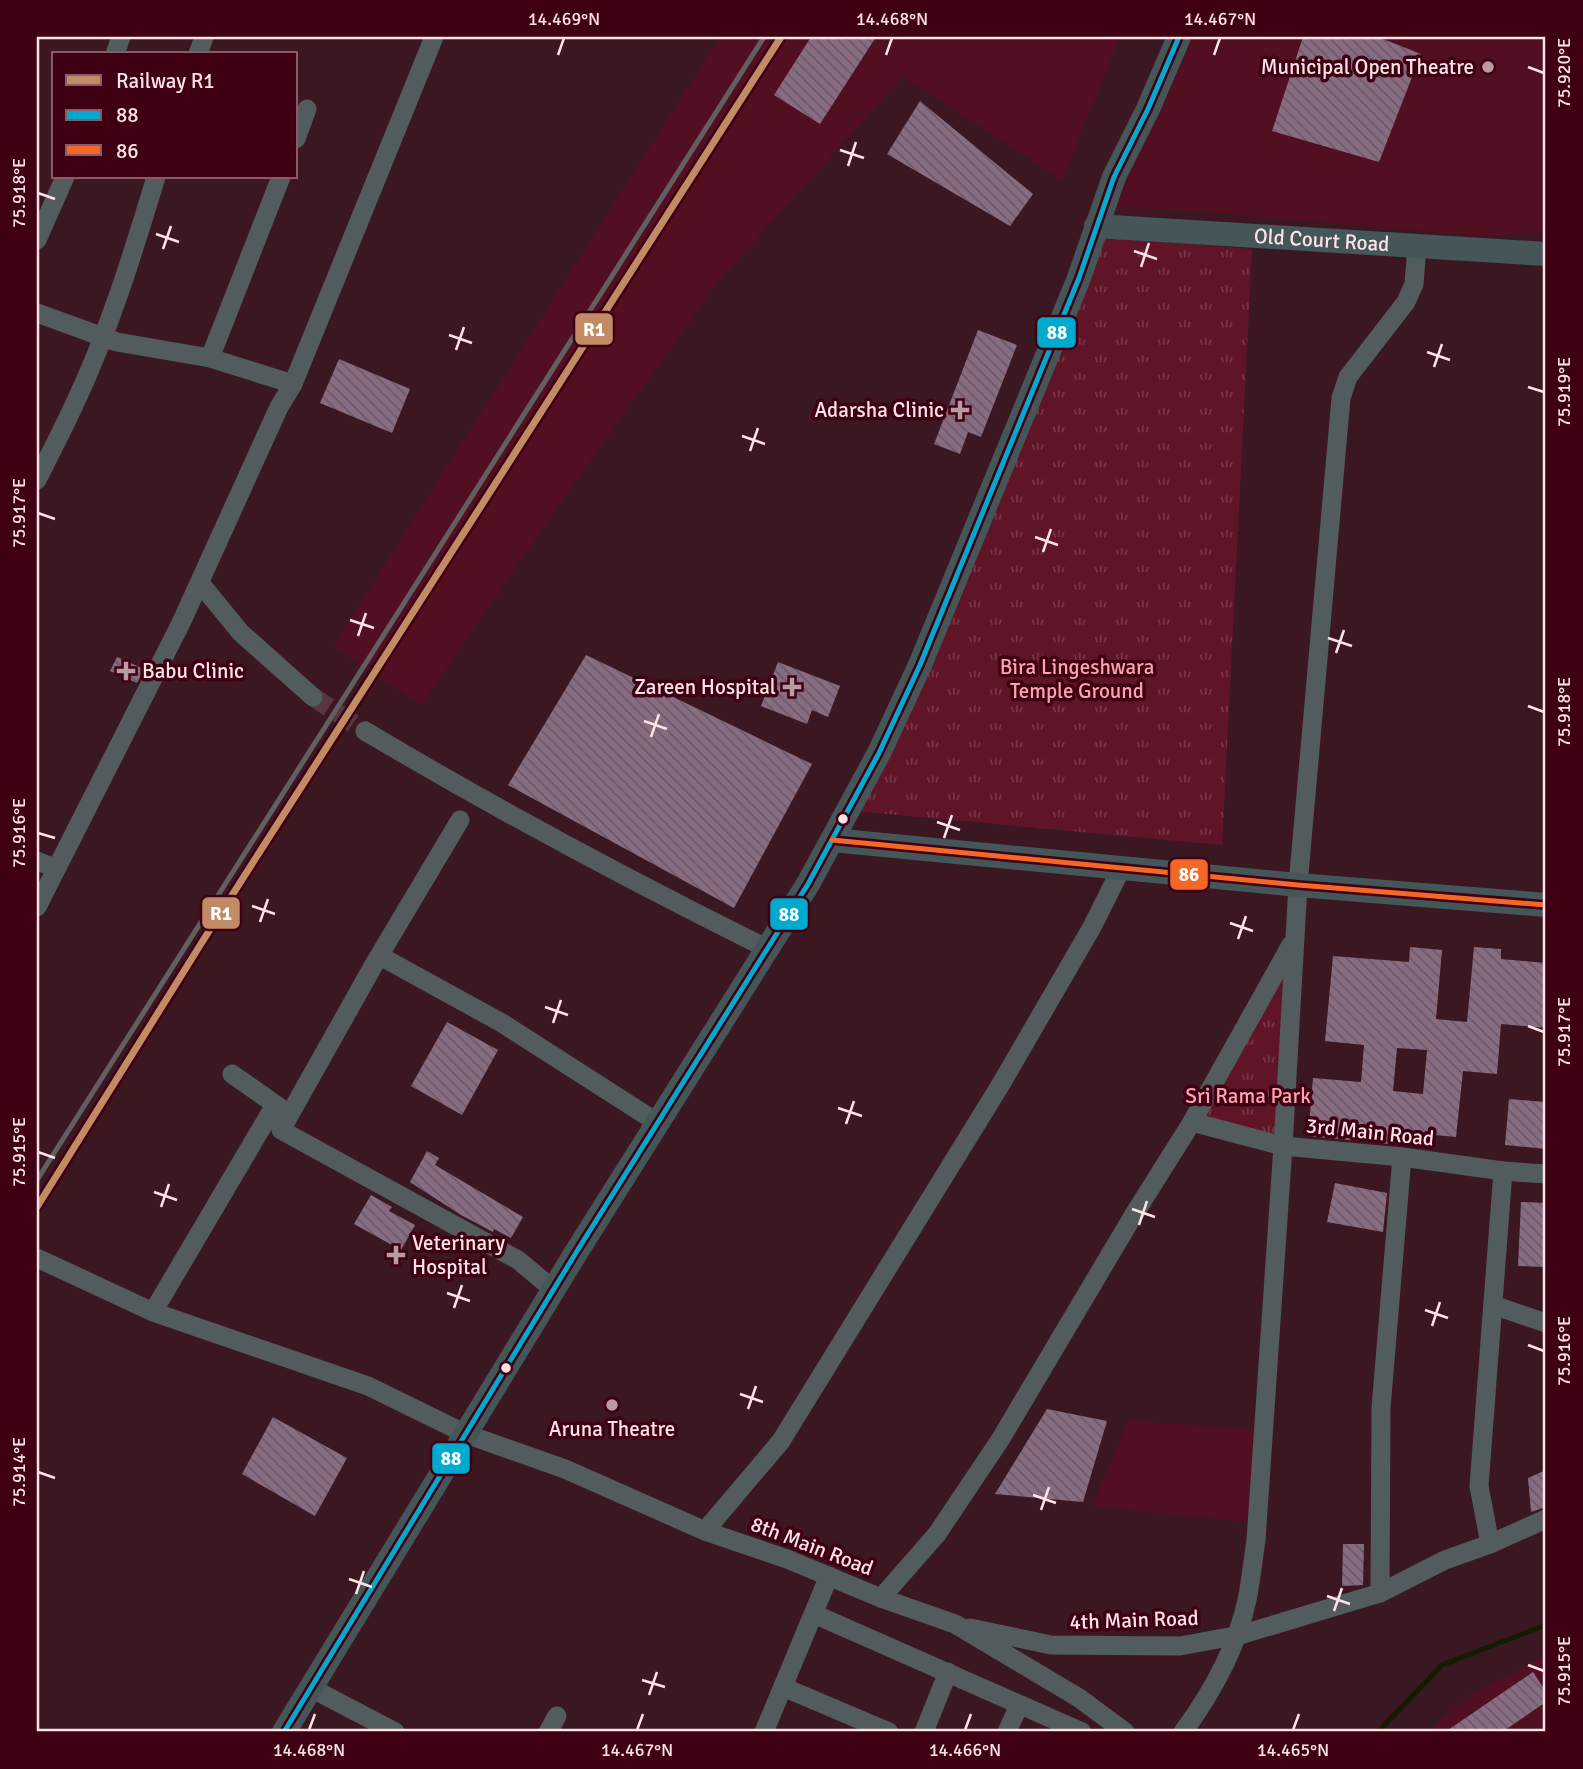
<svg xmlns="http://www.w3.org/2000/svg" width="1583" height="1769" font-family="Signika,sans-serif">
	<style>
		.built { fill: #530f22 }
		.grass { fill: url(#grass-tufts) }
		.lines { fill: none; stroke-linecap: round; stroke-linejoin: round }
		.stream { stroke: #111c03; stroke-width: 5 }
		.building { fill: url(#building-back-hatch); fill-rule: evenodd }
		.minor-tunnel { stroke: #58363f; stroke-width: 19; stroke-dasharray: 19 10; stroke-linecap: butt }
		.minor { stroke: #525c5c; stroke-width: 19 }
		.major { stroke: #445658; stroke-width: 24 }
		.rail { stroke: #615f62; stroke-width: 5 }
		.bus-1-casing { stroke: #3e0012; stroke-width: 10 }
		.bus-2-casing { stroke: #3e0012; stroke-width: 10 }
		.bus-1 { stroke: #00a9ce; stroke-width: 5 }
		.bus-2 { stroke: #f36827; stroke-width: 5 }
		.rail-1-casing { stroke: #3e0012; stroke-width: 12 }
		.rail-1 { stroke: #c18c65; stroke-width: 7 }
		.ticks { fill: none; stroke: #fde3e6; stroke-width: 2.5 }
		.poi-dot { fill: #b99ca1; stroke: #3e0012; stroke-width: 2.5 }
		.bus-dot { fill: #fde3e6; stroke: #3e0012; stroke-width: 2.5 }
		.labels { text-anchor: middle; stroke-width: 7; stroke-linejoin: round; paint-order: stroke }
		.poi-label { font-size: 21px; fill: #fde3e6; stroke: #3e0012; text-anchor: end }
		.street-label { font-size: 21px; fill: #fde3e6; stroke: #3e0012 }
		.park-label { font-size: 21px; fill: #fca3af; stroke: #3e0012 }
		.line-badge { stroke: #3e0012; stroke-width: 2.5 }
		.badge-label { font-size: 19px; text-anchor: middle; font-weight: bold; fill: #fff }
		.neatline { fill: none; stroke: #fde3e6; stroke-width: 2.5 }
		.ticks-label { font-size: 18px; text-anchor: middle; fill: #fde3e6 }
	</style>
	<defs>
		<pattern id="grass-tufts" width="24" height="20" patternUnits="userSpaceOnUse" patternTransform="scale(1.75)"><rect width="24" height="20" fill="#601428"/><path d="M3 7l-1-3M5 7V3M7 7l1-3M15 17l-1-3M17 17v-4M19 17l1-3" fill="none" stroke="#783647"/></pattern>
		<pattern id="building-back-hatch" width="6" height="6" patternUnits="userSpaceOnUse" patternTransform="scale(1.75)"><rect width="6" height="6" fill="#876c82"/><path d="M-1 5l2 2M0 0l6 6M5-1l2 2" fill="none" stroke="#6c5a67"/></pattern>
	</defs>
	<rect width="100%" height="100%" fill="#3b1821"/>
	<g class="built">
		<polygon points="720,37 1120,37 1062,180 903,76 721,278 563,499 421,705 333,646"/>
		<polygon points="1176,37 1546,37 1546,197 1543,232 1484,236 1179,210 1101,208"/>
		<polygon points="1129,1421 1257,1430 1254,1523 1092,1506"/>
		<polygon points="1546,1655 1546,1732 1427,1732 1471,1694"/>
	</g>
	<g class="grass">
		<polygon points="1098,237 1252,249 1222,845 855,811"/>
		<polygon points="1288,959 1278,1137 1198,1118"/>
	</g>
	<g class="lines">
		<polyline class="stream" points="1378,1732 1442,1665 1546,1625"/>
	</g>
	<g class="building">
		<polygon points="811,37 876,37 820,124 774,95"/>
		<polygon points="1303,37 1378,37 1421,54 1379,162 1272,131"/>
		<polygon points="920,101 1033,194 1010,226 887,154"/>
		<polygon points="978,330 1017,345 981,437 968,432 960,454 934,444"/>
		<polygon points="339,359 410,389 392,433 320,403"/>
		<polygon points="586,655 812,764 734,908 508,785"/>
		<polygon points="117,657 144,669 137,683 110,671"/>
		<polygon points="778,662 840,686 828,717 812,710 807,724 761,706"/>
		<path d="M1410,947l32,3 -6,69 31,3 7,-75 27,2v10l45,4v65l-45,-4 -4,50 -34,-3 -7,66 -65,-6 -1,13 -82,-8 5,-58 48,4 3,-37 -39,-4 8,-85 76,6zM1397,1048l30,2 -4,44 -30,-3z"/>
		<polygon points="447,1022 498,1050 462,1115 411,1086"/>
		<polygon points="1509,1099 1546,1102 1546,1149 1505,1145"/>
		<polygon points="427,1151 439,1158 435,1165 523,1217 511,1238 494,1229 493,1232 461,1215 410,1182"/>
		<polygon points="1335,1183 1387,1193 1383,1232 1327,1222"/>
		<polygon points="371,1195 392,1207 389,1211 415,1225 401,1250 354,1224"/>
		<polygon points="1521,1202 1546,1203 1546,1267 1518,1266"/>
		<polygon points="1047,1409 1107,1421 1083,1502 995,1494"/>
		<polygon points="273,1417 347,1458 315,1516 242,1474"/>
		<polygon points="1546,1470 1546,1507 1531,1512 1528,1478"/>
		<polygon points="1343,1544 1364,1544 1363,1585 1342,1586"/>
		<polygon points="1533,1672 1546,1692 1546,1702 1502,1732 1445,1732"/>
	</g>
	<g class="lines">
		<polyline class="minor-tunnel" points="313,697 365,731"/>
		<g class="minor">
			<polyline points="115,54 121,37"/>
			<polyline points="198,54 204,37"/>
			<polyline points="296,139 307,109"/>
			<polyline points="37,240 65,177"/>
			<polyline points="37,313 117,342 210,358 293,384"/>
			<polyline points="210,358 281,177"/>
			<path d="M37,480c13,-26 26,-51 38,-77 34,-72 58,-150 81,-226"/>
			<polyline points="200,583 241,633 313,697"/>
			<path d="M365,731c131,78 266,150 403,218"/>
			<polyline points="460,820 376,961 281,1130 518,1260 554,1290"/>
			<polyline points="37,861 55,868"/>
			<polyline points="37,907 181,623 279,407 293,384 434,37"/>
			<polyline points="380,956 502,1023 658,1123"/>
			<polyline points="232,1074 286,1112"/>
			<polyline points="1192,1122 1283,1146 1402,1157 1503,1171 1546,1174"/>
			<polyline points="37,1258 153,1312 368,1386 466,1434 565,1469 705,1531 787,1559 881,1598 955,1624 1079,1698 1125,1732"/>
			<polyline points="1493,1305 1546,1323"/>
			<polyline points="153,1312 275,1105"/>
			<polyline points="705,1531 781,1441 1001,1084 1092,927 1121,869"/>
			<polyline points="1490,1544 1479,1486 1503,1171"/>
			<polyline points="1380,1593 1381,1408 1402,1157"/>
			<polyline points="881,1598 937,1534 1000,1440 1133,1216 1192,1122 1291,945"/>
			<polyline points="814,1614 1082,1732"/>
			<polyline points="970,1628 1051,1645 1180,1646 1240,1635 1380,1593 1445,1560 1490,1544 1546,1519"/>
			<polyline points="783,1687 889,1732"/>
			<polyline points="311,1688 395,1732"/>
			<polyline points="548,1732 557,1716"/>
			<polyline points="764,1732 829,1576"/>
			<polyline points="924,1732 948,1672"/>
			<polyline points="1007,1732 1019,1705"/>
			<path d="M1183,1732c28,-38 54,-85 64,-132 4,-20 6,-40 9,-60l27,-394 15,-261 43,-487 7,-21 58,-75 8,-18 3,-38"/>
		</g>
		<g class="major">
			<path id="s1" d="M1096,226l450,28"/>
			<polyline points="832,840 1298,885 1546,905"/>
			<polyline points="284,1732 577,1251 808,884 879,753 920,665 1079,278 1114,177 1148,109 1179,37"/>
		</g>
		<polyline class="rail" points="37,1180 764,37"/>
		<g class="bus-1-casing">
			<polyline id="bus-1" points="284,1732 577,1251 808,884 879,753 920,665 1079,278 1114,177 1148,109 1179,37"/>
		</g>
		<g class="bus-2-casing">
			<polyline id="bus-2" points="832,840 1298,885 1546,905"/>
		</g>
		<use href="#bus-1" class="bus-1"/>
		<use href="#bus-2" class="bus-2"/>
		<g class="rail-1-casing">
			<polyline id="rail-1" points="37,1207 204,939 781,37"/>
		</g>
		<use href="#rail-1" class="rail-1"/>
	</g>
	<path class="ticks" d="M558,55l6,-17M886,55l6,-17M1214,55l6,-17M1528,67l16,6M840,150l24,8M848,166l8,-24M38,193l17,6M156,234l23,8M163,249l8,-23M1134,251l23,8M1141,267l8,-24M449,335l23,8M456,350l8,-23M1427,352l23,8M1434,367l8,-23M1528,387l16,5M742,436l23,8M750,451l8,-23M38,513l17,6M1035,537l23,8M1043,552l8,-23M350,620l24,8M358,636l8,-23M1328,638l24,8M1336,653l8,-23M1528,706l16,6M644,721l23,8M651,737l8,-23M937,822l23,8M38,833l17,5M944,838l8,-23M252,906l23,8M260,922l8,-23M1230,923l23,8M1238,939l8,-23M545,1007l23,8M553,1023l8,-23M1528,1026l16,6M838,1108l24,8M846,1124l8,-23M38,1152l17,6M154,1192l23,8M161,1207l8,-23M1132,1209l23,8M1139,1225l8,-24M447,1293l23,8M454,1308l8,-23M1425,1310l23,8M1432,1326l8,-24M1528,1345l16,6M740,1394l23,8M748,1409l8,-23M38,1472l17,6M1033,1495l23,8M1041,1510l8,-23M349,1579l23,8M356,1594l8,-23M1327,1596l23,8M1334,1611l8,-23M1528,1665l16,6M642,1680l23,7M649,1695l8,-23M309,1730l6,-16M637,1730l6,-16M965,1730l6,-16M1293,1730l6,-16"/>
	<g class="poi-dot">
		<circle cx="1488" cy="67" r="7"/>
		<path d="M956.5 399.5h7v7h7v7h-7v7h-7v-7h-7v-7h7z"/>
		<path d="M122.5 660.5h7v7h7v7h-7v7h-7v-7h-7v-7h7z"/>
		<path d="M788.5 676.5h7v7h7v7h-7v7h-7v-7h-7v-7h7z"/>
		<path d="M392.5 1244.5h7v7h7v7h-7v7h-7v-7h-7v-7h7z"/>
		<circle cx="612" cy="1405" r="7"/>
	</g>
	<g class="bus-dot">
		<circle cx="843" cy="819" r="6"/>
		<circle cx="506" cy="1368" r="6"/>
	</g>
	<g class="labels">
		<g class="poi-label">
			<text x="1474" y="74">Municipal Open Theatre</text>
			<text x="944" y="417">Adarsha Clinic</text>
			<text x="142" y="678" text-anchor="start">Babu Clinic</text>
			<text x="776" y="694">Zareen Hospital</text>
			<text x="412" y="1250" text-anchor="start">Veterinary<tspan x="412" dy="24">Hospital</tspan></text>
			<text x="612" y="1436" text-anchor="middle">Aruna Theatre</text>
		</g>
		<g class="street-label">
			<text dy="7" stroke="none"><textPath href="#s1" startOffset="226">Old Court Road</textPath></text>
			<text transform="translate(1370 1132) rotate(6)" y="7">3rd Main Road</text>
			<text transform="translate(812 1546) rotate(21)" y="7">8th Main Road</text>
			<text transform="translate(1134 1620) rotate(-2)" y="7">4th Main Road</text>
		</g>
		<g class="park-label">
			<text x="1077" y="674">Bira Lingeshwara<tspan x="1077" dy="24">Temple Ground</tspan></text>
			<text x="1248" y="1103">Sri Rama Park</text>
		</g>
	</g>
	<g class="line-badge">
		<rect x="574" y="312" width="40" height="34" rx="7" fill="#c18c65"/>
		<rect x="1036" y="316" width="41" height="33" rx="7" fill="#00a9ce"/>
		<rect x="1169" y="858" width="40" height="33" rx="7" fill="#f36827"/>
		<rect x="201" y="896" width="40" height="34" rx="7" fill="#c18c65"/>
		<rect x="769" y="897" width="40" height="34" rx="7" fill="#00a9ce"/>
		<rect x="431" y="1442" width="40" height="33" rx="7" fill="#00a9ce"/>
	</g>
	<g class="badge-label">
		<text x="594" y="336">R1</text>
		<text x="1057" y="339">88</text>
		<text x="1189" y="881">86</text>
		<text x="221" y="920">R1</text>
		<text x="789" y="921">88</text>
		<text x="451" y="1465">88</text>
	</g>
	<rect width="1583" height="1769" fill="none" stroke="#3e0012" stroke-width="77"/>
	<rect x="52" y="52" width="245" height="126" fill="#3e0012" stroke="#8a5b67" stroke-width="2"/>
	<rect x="66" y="75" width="35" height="10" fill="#c18c65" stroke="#8a5b67" stroke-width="2"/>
	<text x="116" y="88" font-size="21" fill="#fde3e6">Railway R1</text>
	<rect x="66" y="110" width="35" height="10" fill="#00a9ce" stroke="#8a5b67" stroke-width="2"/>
	<text x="116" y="122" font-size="21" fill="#fde3e6">88</text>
	<rect x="66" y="145" width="35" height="10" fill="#f36827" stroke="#8a5b67" stroke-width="2"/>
	<text x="116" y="158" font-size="21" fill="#fde3e6">86</text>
	<rect x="38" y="38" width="1506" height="1692" class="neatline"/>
	<g class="ticks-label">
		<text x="564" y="25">14.469°N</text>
		<text x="892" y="25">14.468°N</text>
		<text x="1220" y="25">14.467°N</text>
		<text transform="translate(1564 73) rotate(-90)" y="6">75.920°E</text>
		<text transform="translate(19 193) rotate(-90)" y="6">75.918°E</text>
		<text transform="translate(1564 392) rotate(-90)" y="6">75.919°E</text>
		<text transform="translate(19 513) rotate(-90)" y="6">75.917°E</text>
		<text transform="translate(1564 712) rotate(-90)" y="6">75.918°E</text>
		<text transform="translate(19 833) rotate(-90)" y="6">75.916°E</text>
		<text transform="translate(1564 1032) rotate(-90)" y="6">75.917°E</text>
		<text transform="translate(19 1152) rotate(-90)" y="6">75.915°E</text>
		<text transform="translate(1564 1351) rotate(-90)" y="6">75.916°E</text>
		<text transform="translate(19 1472) rotate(-90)" y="6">75.914°E</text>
		<text transform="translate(1564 1671) rotate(-90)" y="6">75.915°E</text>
		<text x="309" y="1756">14.468°N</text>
		<text x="637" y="1756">14.467°N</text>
		<text x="965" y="1756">14.466°N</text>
		<text x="1293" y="1756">14.465°N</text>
	</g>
</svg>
